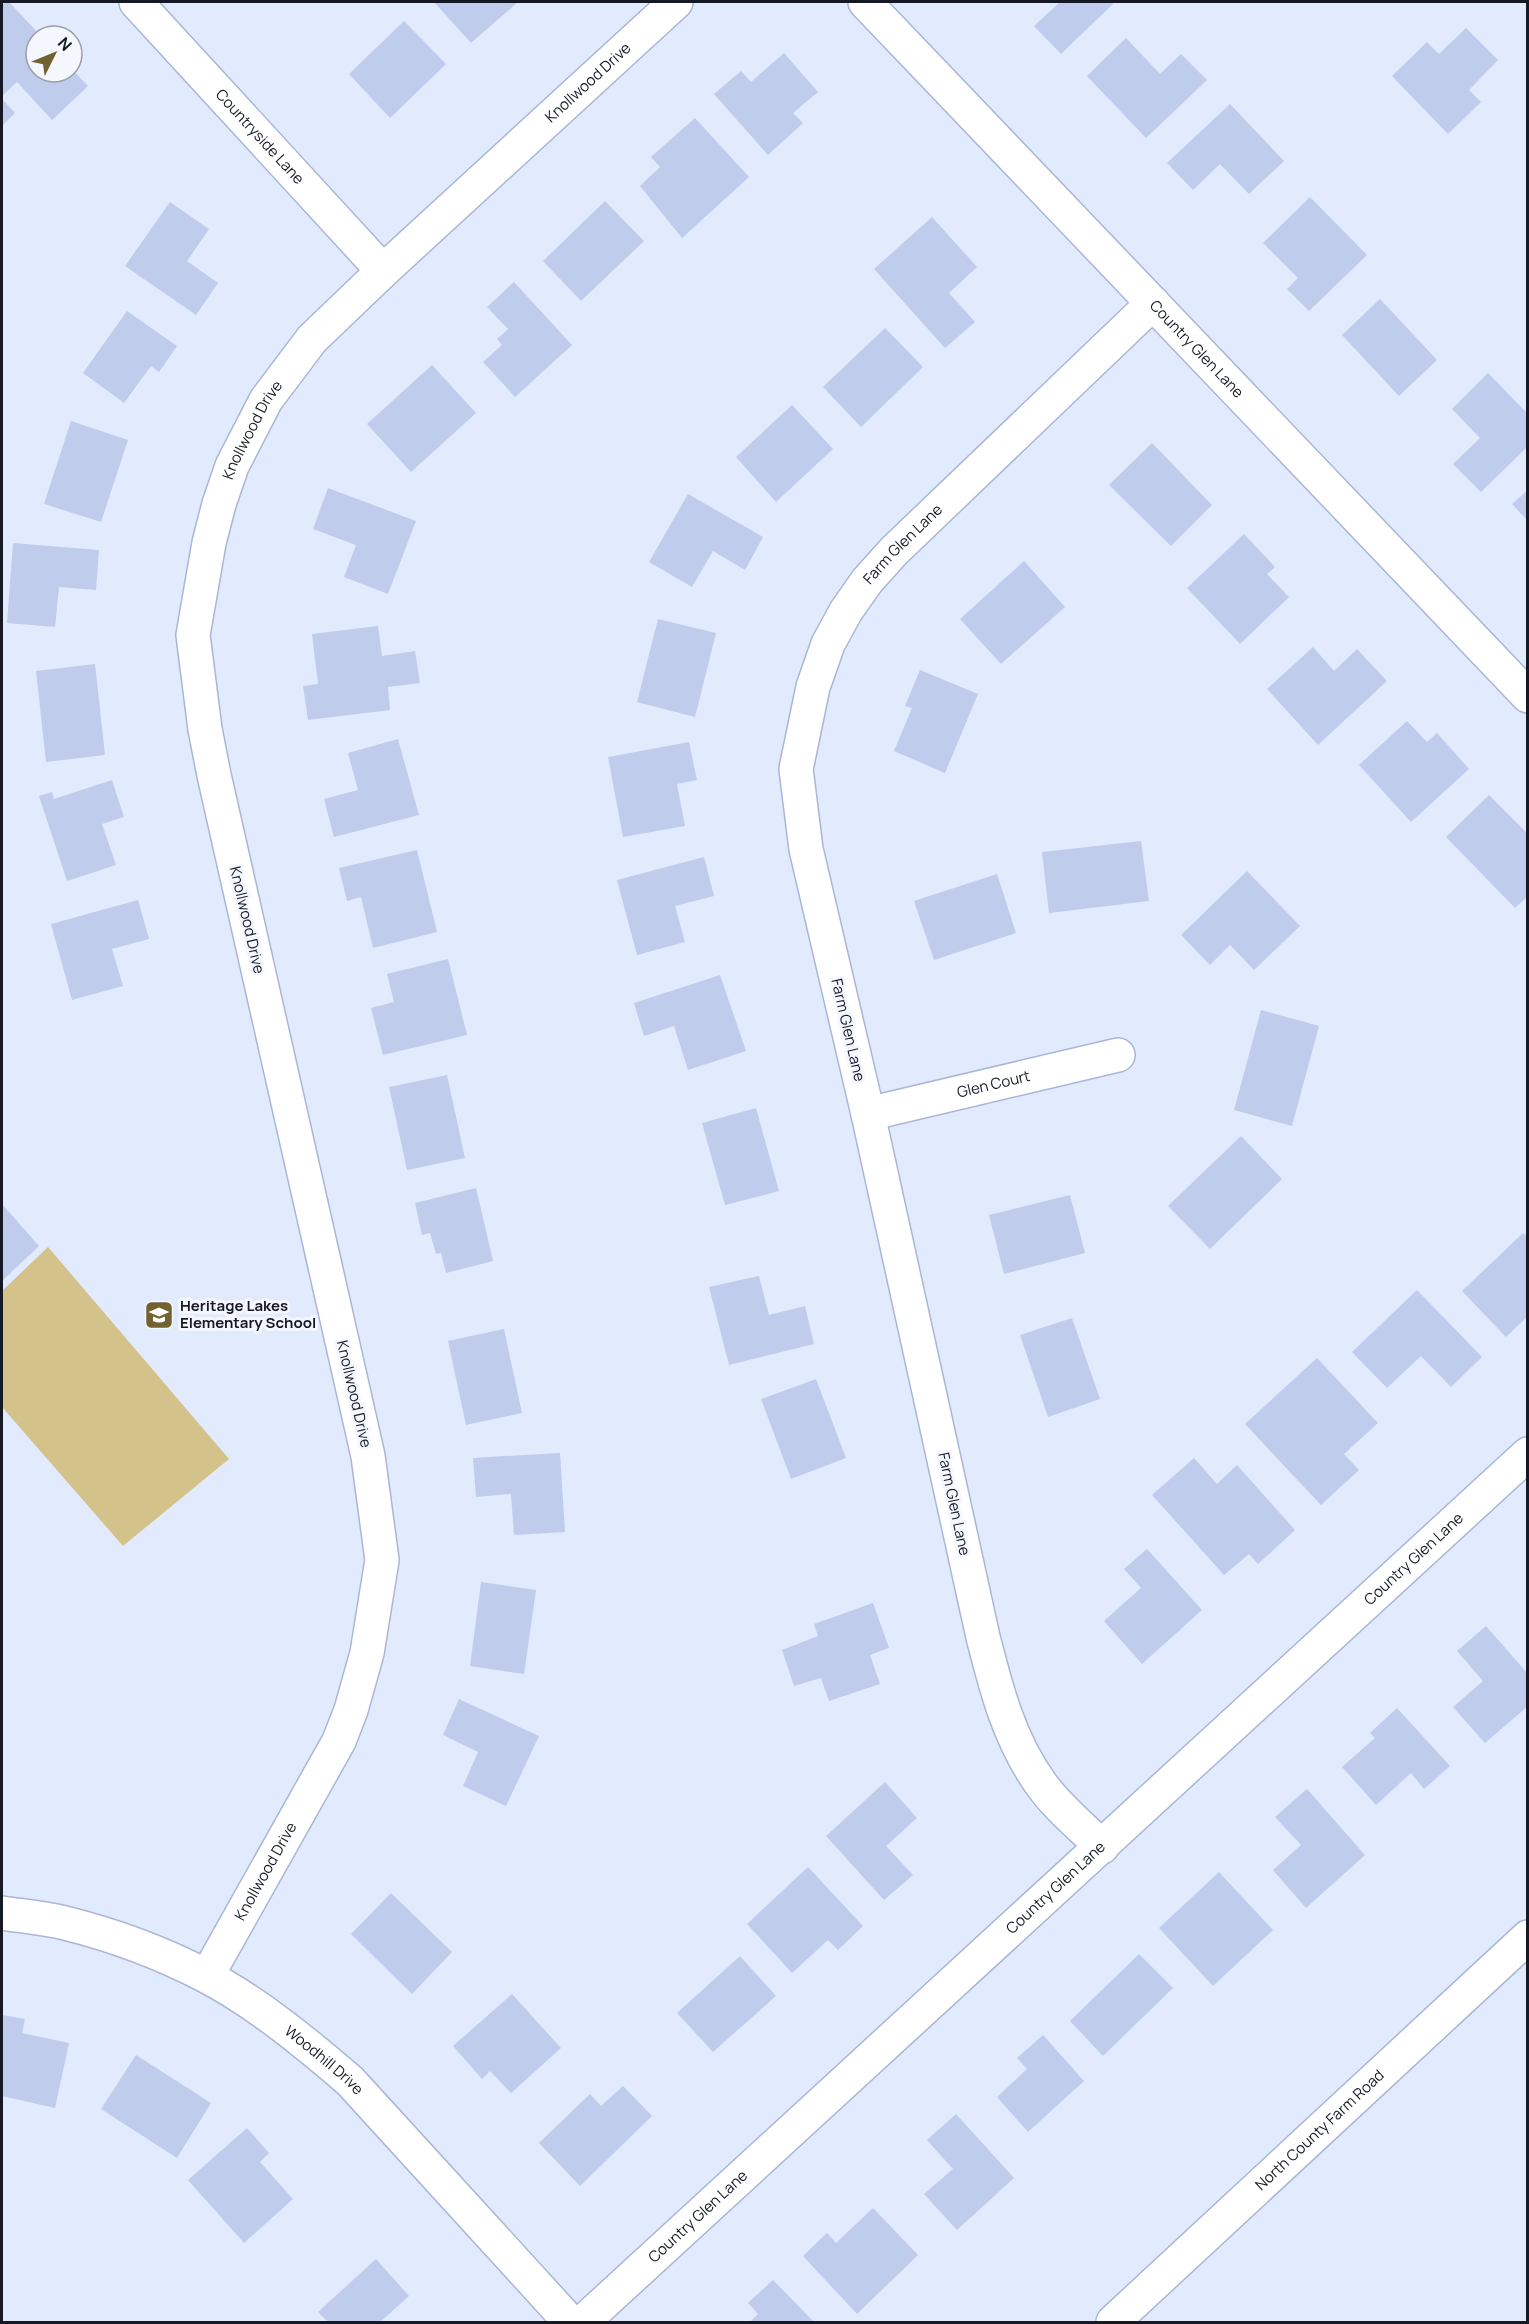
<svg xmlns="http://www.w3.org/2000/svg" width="1529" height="2324" font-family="Manrope,sans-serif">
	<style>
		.green { fill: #d3c28a }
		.building { fill: #bfccec }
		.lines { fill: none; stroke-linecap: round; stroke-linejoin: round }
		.minor-casing { stroke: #a9b6d5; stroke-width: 36 }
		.secondary-casing { stroke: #a9b6d5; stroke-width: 36 }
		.minor { stroke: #fff; stroke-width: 33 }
		.secondary { stroke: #fff; stroke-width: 33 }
		.labels { text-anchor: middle; stroke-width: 6; stroke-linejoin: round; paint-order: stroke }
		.street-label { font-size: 15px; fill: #141924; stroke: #f5f7fe }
		.poi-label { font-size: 15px; font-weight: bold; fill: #141924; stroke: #f5f7fe; text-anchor: start }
	</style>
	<rect width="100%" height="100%" fill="#e2eafe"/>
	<polygon class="green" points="48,1247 229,1459 123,1546 2,1407 2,1291"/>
	<g class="building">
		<polygon points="5,2 9,2 41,36 36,36 36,72 72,72 72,69 88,86 52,120 17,82 2,96 2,5"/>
		<polygon points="434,2 518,2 471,43"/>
		<polygon points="1060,2 1115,2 1061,54 1034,26"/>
		<polygon points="404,21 446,64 390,118 349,74"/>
		<polygon points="1466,28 1498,60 1469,90 1481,102 1448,134 1392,76 1427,42 1439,54"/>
		<polygon points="1126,38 1160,74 1181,54 1207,80 1146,138 1087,76"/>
		<polygon points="784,53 818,92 793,113 803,123 768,155 714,94 741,71 751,82"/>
		<polygon points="2,99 15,113 2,126"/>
		<polygon points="1230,104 1284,161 1249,194 1220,164 1193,190 1167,163"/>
		<polygon points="695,118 749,177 682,238 640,186 660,167 651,157"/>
		<polygon points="1310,197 1367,255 1309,311 1287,289 1298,278 1263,243"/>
		<polygon points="605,201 644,241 581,301 543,261"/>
		<polygon points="170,202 209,229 187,261 218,283 196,315 125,266"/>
		<polygon points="932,217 977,267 949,293 975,322 945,348 874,269"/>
		<polygon points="514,282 572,345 515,397 483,362 502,345 497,339 508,329 487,307"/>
		<polygon points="1380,299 1437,360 1399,396 1342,335"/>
		<polygon points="127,311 177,346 159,372 151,366 124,403 83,373"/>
		<polygon points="885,328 923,367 861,427 823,387"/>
		<polygon points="432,365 476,413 411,472 367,424"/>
		<polygon points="1488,373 1528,414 1528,446 1481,492 1453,464 1480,438 1452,409"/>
		<polygon points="792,405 833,449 776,502 736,457"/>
		<polygon points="71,421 128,440 101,522 44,504"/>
		<polygon points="1152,443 1212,505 1171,546 1109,485"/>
		<polygon points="328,488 416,521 388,594 344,577 356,545 313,529"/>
		<polygon points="1528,490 1528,521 1512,504"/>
		<polygon points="688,494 763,537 745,570 713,551 692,587 649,562"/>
		<polygon points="1244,534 1275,567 1267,574 1289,597 1240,644 1187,588"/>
		<polygon points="13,543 99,550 96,590 59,587 55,627 7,623"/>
		<polygon points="1024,561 1065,607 1001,664 960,619"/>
		<polygon points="658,619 716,633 695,717 637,702"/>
		<polygon points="378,626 382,656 415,651 420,683 388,687 390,710 308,720 303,686 318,684 312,634"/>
		<polygon points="1313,647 1334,671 1357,649 1387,681 1318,745 1267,689"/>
		<polygon points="95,664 105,755 46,762 36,671"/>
		<polygon points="920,670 978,694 945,773 894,751 912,708 905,706"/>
		<polygon points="1407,721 1427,742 1437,733 1469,769 1411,822 1359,765"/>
		<polygon points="398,739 419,815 334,837 324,799 358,790 348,753"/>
		<polygon points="689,742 697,780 677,784 685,826 623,837 608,757"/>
		<polygon points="112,780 124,817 102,824 116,865 67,881 39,796 52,792 54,799"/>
		<polygon points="1489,795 1528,834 1528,896 1515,908 1446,837"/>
		<polygon points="1141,841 1149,901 1049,913 1042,852"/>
		<polygon points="417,850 437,932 373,948 361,897 347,901 339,868"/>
		<polygon points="704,857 714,896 675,906 685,942 637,955 617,880"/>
		<polygon points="1247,871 1300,926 1254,970 1230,945 1210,965 1181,935"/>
		<polygon points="997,874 1016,933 934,960 914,901"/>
		<polygon points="138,900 149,939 112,949 123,986 72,1000 51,924"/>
		<polygon points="448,959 467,1035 383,1055 371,1008 394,1002 387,974"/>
		<polygon points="720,975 746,1051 688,1070 674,1026 644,1036 634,1003"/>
		<polygon points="1261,1010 1319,1026 1292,1126 1234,1110"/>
		<polygon points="447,1075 465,1158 407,1170 389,1087"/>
		<polygon points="756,1108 779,1191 725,1205 702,1123"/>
		<polygon points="1241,1136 1282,1179 1210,1249 1168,1206"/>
		<polygon points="476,1188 493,1261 446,1273 441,1253 436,1254 430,1233 422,1235 415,1203"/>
		<polygon points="1070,1195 1085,1253 1004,1274 989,1215"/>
		<polygon points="2,1204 39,1246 2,1281"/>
		<polygon points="1523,1233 1528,1237 1528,1316 1506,1337 1462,1291"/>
		<polygon points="759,1276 769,1315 805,1306 814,1344 729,1365 709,1287"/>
		<polygon points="1417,1290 1482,1357 1451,1387 1421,1356 1387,1388 1352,1352"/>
		<polygon points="1072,1318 1100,1399 1048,1417 1020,1335"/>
		<polygon points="504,1329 522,1413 466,1425 448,1341"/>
		<polygon points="1317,1358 1378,1423 1344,1454 1359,1470 1321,1505 1245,1424"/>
		<polygon points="816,1379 846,1458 791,1479 761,1399"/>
		<polygon points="560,1453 565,1532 514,1535 511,1494 476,1497 473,1458"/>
		<polygon points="1194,1458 1217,1484 1237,1465 1295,1530 1258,1564 1249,1554 1224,1575 1152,1495"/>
		<polygon points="1147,1549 1202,1610 1142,1664 1104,1621 1141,1588 1124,1569"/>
		<polygon points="481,1582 536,1590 524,1674 470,1666"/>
		<polygon points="873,1603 889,1648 870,1655 880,1684 829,1701 821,1678 794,1686 782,1650 818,1636 814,1624"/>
		<polygon points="1486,1626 1528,1674 1528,1706 1485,1743 1453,1707 1483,1681 1457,1651"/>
		<polygon points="459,1699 539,1736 506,1806 463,1786 478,1752 443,1735"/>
		<polygon points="1397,1708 1450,1766 1424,1789 1411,1773 1376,1805 1342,1767 1375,1738 1370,1733"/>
		<polygon points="885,1782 917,1818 886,1846 913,1875 884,1900 826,1836"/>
		<polygon points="1307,1789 1365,1855 1306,1908 1273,1870 1301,1845 1275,1817"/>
		<polygon points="808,1867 863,1926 838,1950 828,1940 792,1973 747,1924"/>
		<polygon points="1219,1872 1273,1930 1213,1986 1159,1928"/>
		<polygon points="391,1893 452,1952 412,1994 351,1934"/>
		<polygon points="1139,1954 1173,1988 1103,2056 1070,2021"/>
		<polygon points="740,1956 776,1996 713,2052 677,2013"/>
		<polygon points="512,1994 561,2048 511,2093 490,2071 482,2079 453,2046"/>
		<polygon points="2,2015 25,2019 22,2033 69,2043 55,2108 2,2096"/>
		<polygon points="1043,2035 1084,2081 1028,2132 997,2097 1027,2069 1017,2058"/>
		<polygon points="136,2055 211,2103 177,2158 101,2109"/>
		<polygon points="623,2086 652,2116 580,2186 539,2143 590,2094 601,2106"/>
		<polygon points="956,2114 1014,2178 957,2230 924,2194 953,2169 927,2140"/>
		<polygon points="247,2128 269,2153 260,2162 293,2199 244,2243 188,2180"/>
		<polygon points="873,2208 918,2255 857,2314 803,2256 827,2233 836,2243"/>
		<polygon points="376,2259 409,2296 380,2322 328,2322 318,2312"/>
		<polygon points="773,2280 814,2322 750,2322 758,2314 748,2303"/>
	</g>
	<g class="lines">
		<g class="minor-casing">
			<g id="minor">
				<path id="s1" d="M136,2l247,269"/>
				<path id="s2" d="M865,2l663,694"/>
				<path id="s3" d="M868,1114l250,-59"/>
				<path id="s4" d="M1102,1847c-20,-20 -45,-40 -61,-63 -32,-44 -45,-96 -58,-147l-115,-523 -62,-265 -10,-80 17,-82 15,-43 18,-33 21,-30 27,-30 259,-248"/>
				<path id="s5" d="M2,1913c20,3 42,5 63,10 48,12 97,30 141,53 50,26 101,68 144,105l220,241"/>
				<path id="s6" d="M207,1976l132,-235 12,-31 16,-57 15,-93 -14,-104 -154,-681 -9,-46 -12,-94 16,-92 10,-39 13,-38 34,-66 46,-61 71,-68 293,-269"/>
				<path id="s7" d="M583,2322l945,-868"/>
			</g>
		</g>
		<g class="secondary-casing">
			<g id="secondary">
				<path id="s8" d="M1113,2322l415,-385"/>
			</g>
		</g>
		<use href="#minor" class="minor"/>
		<use href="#secondary" class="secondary"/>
	</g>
	<defs>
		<g id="school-square" transform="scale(1.5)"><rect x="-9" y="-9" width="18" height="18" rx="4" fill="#71622f" stroke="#f5f7fe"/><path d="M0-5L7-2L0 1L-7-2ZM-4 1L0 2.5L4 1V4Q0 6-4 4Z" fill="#fff"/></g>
	</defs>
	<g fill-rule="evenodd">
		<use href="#school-square" x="159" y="1315"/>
	</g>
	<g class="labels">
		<g class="street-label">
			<text dy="5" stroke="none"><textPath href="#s6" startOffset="2102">Knollwood Drive</textPath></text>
			<text dy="5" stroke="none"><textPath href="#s1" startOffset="183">Countryside Lane</textPath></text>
			<text dy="5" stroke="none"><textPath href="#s2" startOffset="480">Country Glen Lane</textPath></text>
			<text dy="5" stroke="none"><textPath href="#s6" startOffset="1616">Knollwood Drive</textPath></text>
			<text dy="5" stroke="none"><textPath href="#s4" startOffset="1390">Farm Glen Lane</textPath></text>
			<text transform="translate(247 920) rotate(77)" y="5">Knollwood Drive</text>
			<text transform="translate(848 1030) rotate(77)" y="5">Farm Glen Lane</text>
			<text dy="5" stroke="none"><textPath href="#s3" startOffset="129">Glen Court</textPath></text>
			<text transform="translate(354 1394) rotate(77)" y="5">Knollwood Drive</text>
			<text transform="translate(954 1504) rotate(78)" y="5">Farm Glen Lane</text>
			<text dy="5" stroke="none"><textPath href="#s7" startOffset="1128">Country Glen Lane</textPath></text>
			<text dy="5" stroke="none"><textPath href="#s6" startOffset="120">Knollwood Drive</textPath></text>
			<text dy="5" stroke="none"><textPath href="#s7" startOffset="642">Country Glen Lane</textPath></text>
			<text dy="5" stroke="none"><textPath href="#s5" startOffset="360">Woodhill Drive</textPath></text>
			<text dy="5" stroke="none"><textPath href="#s8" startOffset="282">North County Farm Road</textPath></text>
			<text dy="5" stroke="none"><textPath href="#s7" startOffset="156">Country Glen Lane</textPath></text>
		</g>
		<g class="poi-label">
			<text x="180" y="1311">Heritage Lakes<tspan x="180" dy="17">Elementary School</tspan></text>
		</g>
	</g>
	<rect width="1529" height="2324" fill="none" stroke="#141924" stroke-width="6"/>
	<g transform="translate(54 54) rotate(47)"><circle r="28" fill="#f5f7fe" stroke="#9b9ea7" stroke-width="1.5"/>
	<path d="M0-4.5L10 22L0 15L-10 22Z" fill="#71622f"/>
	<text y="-9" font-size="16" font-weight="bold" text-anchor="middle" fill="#141924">N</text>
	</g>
</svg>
